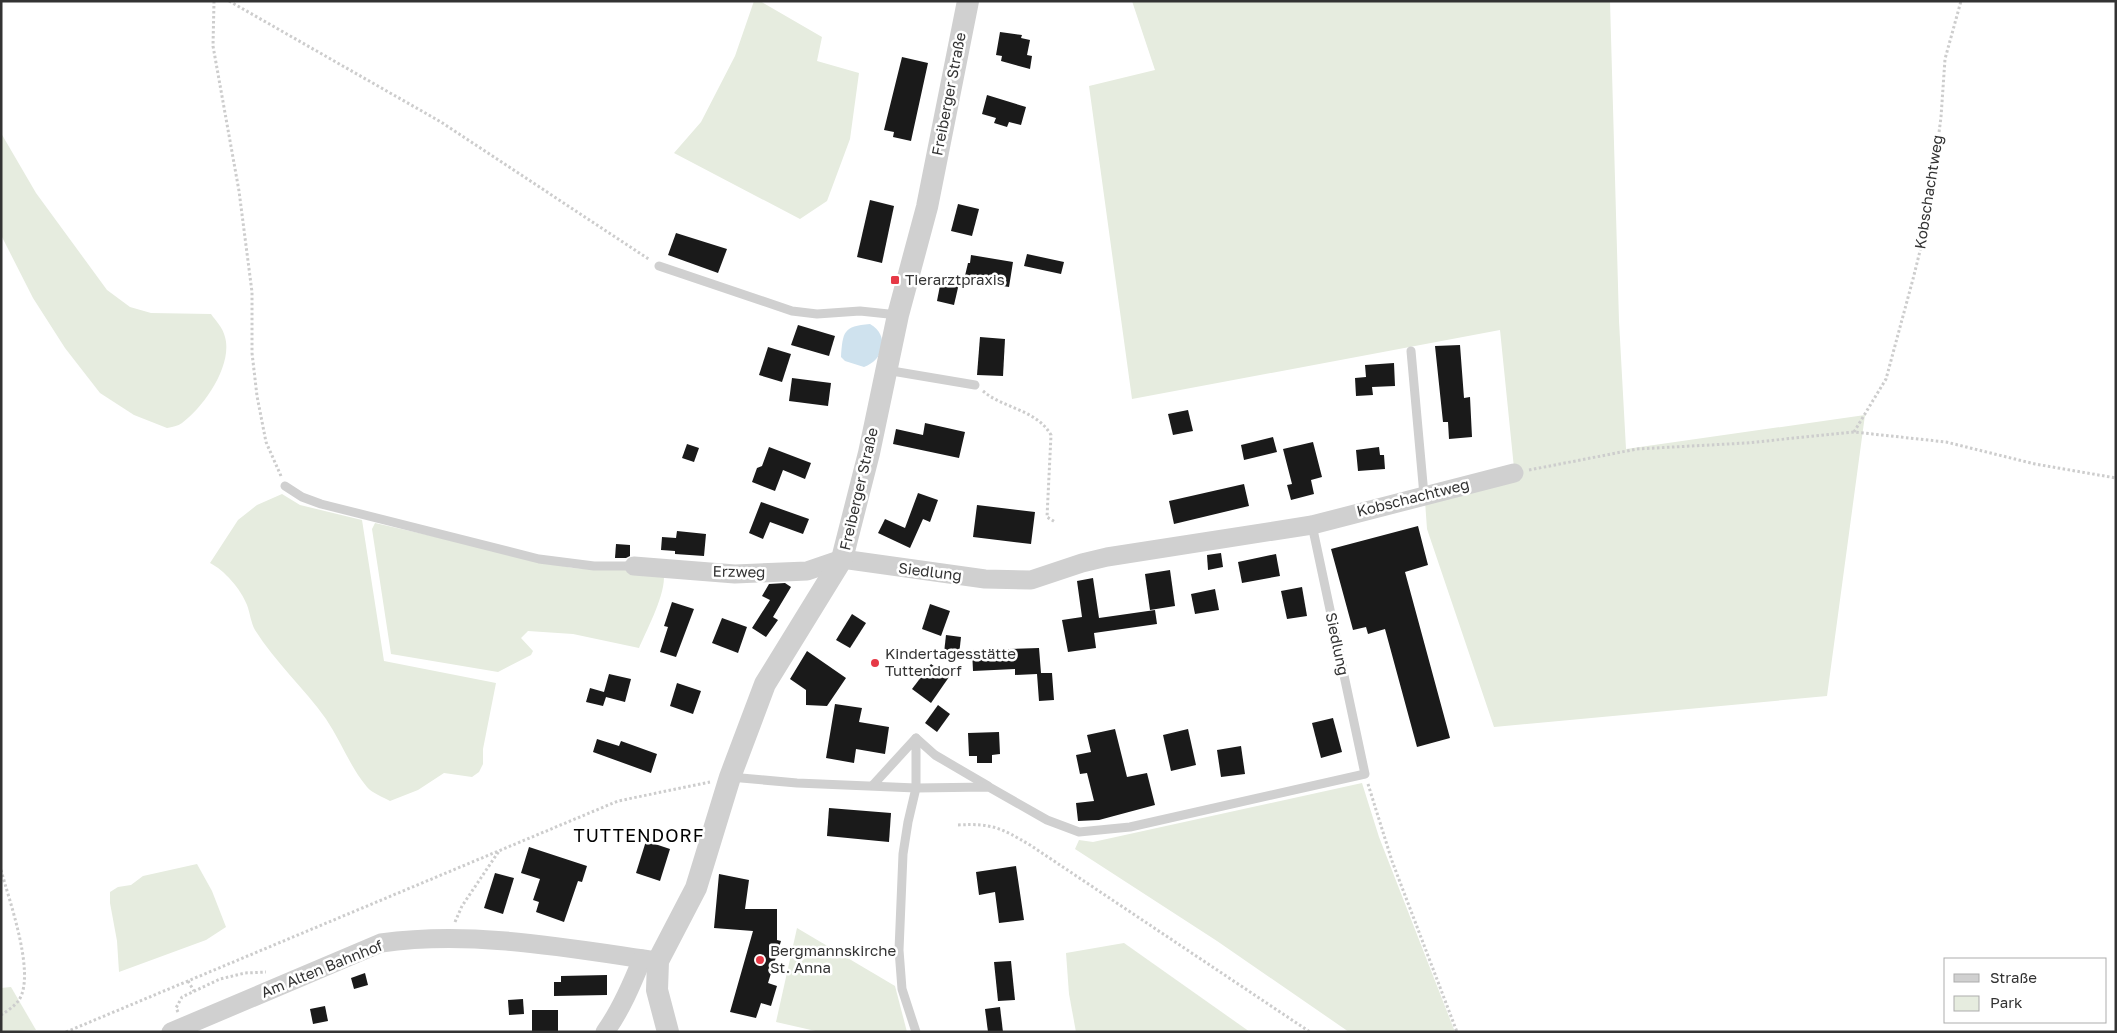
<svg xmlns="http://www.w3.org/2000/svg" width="2117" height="1033" font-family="'Golos Text',sans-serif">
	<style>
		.green { fill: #e6ecdf }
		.water { fill: #cfe2ee }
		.building { fill: #1a1a1a }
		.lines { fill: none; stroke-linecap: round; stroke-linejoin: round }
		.path { stroke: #cdcdcd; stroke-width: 3; stroke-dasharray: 2.5 2.5; stroke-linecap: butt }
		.service { stroke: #d0d0d0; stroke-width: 9 }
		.minor { stroke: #d0d0d0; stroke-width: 19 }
		.tertiary { stroke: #d0d0d0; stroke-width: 22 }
		.poi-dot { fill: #e63946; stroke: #fff; stroke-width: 2 }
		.labels { text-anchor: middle; stroke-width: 5; stroke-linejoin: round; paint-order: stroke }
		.street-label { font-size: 15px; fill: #333; stroke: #fff }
		.poi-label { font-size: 15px; fill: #333; stroke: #fff; text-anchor: start }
		.quarter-label { font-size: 18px; letter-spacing: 1px; fill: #000; stroke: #fff }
	</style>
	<rect width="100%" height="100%" fill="#fff"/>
	<g class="green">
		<polygon points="754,1 760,1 822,37 817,61 859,73 850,139 827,201 800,219 674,153 701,122 735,56"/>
		<polygon points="1132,1 1610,1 1619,321 1626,449 1865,415 1827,696 1494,727 1427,529 1425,501 1515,478 1500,330 1132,399 1089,86 1155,70"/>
		<path d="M1,133l35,60 71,97 23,17 21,6 60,1c5,7 12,14 14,23 8,28 -21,70 -43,86 -4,3 -10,4 -15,5l-33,-13 -34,-22 -35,-45 -32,-50 -32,-63z"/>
		<path d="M282,494l18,11 62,15 22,141 112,22 -13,66v15l-4,8 -7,5 -28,-4 -26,17 -28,11c-7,-4 -18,-8 -23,-14 -17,-20 -26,-46 -41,-68 -22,-31 -51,-57 -71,-89 -4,-7 -5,-17 -8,-25 -6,-16 -23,-35 -37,-42l28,-43 19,-15z"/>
		<path d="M375,523l197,45 40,2 50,-1c9,16 -16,62 -23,79l-66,-14 -45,-3 -7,7 12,13 -2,4 -33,17 -107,-18 -19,-125z"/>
		<polygon points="1362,783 1379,837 1455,1032 1349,1032 1217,941 1075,849 1079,840 1093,842"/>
		<polygon points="197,864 212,891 226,927 206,940 119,972 117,941 110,903 110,892 118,887 131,885 143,876"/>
		<polygon points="797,928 895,986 907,1032 820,1032 776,1022"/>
		<polygon points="1124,943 1250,1032 1076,1032 1069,994 1066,953"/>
		<polygon points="11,987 36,1030 1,1032 1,988"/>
	</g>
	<path class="water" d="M870,324c20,11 14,36 -6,43l-19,-6 -4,-4c2,-25 2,-31 29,-33z"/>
	<g class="building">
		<polygon points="1000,32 1022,35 1021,38 1030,40 1027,55 1032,56 1030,69 1001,61 1002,56 996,55"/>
		<polygon points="902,57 928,63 911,141 893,137 894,132 884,130"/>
		<polygon points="987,95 1026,107 1021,125 1009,122 1007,127 994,123 996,118 982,114"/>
		<polygon points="870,200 894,206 882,263 857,257"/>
		<polygon points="958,204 979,209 972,236 951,231"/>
		<polygon points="676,233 727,249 718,273 668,255"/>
		<polygon points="1027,254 1064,262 1061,274 1024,266"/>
		<polygon points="971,255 1013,262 1009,287 964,280 968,263 970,263"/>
		<polygon points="942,275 960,279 954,305 937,301"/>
		<polygon points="798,325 835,336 829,356 791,345"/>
		<polygon points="980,337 1005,339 1003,376 977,375"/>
		<polygon points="1460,345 1464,398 1470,397 1472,437 1449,439 1448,422 1443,422 1435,346"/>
		<polygon points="768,347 791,354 782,382 759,375"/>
		<polygon points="1394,363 1395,386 1372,387 1373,395 1356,396 1355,378 1366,377 1365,365"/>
		<polygon points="792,378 831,383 828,406 789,401"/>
		<polygon points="1188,410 1193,431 1173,435 1168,414"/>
		<polygon points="925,423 965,432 959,458 893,444 896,429 923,435"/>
		<polygon points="1273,437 1277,452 1244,460 1241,445"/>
		<polygon points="1313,442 1322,477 1311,480 1314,494 1291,500 1287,485 1292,484 1283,449"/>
		<polygon points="687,444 699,448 694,462 682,458"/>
		<polygon points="769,447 811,463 805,479 783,470 775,491 752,482 757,468 762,466"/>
		<polygon points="1379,447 1380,455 1384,455 1385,469 1358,471 1356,450"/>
		<polygon points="1244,484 1249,506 1174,524 1169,501"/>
		<polygon points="918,493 938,500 930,522 923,519 910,548 878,533 885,519 905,528"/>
		<polygon points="761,502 809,519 803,534 770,522 763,539 749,533"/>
		<polygon points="977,505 1035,512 1031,544 973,537"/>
		<polygon points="1418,526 1428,565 1405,572 1450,738 1417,747 1385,629 1368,634 1366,627 1353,630 1331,549"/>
		<polygon points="677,531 706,534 704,556 675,554 675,551 661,550 662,537 676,538"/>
		<polygon points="616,544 630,545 630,556 626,558 615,558"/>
		<polygon points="1221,553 1223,567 1208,570 1207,555"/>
		<polygon points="1276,554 1280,576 1242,583 1238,562"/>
		<polygon points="1170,570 1175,606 1150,610 1145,574"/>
		<polygon points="1093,578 1099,618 1155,610 1157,624 1094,633 1096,648 1068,652 1062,620 1082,617 1077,581"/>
		<polygon points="785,583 791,587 773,617 778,620 766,637 752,628 770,600 762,596 769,584"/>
		<polygon points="1302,587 1307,616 1287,619 1281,591"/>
		<polygon points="1215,589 1219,610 1195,614 1191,594"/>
		<polygon points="672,602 694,609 676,657 660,652 668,627 664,626"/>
		<polygon points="930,604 950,611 941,636 922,629"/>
		<polygon points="852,614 866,623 850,648 836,640"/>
		<polygon points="722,618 747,627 738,653 712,643"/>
		<polygon points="946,635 961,637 959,655 944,653"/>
		<polygon points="1039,648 1041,673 1052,673 1054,700 1039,701 1037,674 1015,675 1015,669 973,671 972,650"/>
		<polygon points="807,651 846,678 827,706 806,705 806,690 790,679"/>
		<polygon points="931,664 949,677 931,703 912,689"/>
		<polygon points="609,674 631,679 625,702 606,697 603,706 586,702 590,688 604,692"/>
		<polygon points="677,683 701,691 693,714 670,706"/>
		<polygon points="835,704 862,708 859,722 889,727 885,754 856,749 854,763 826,758"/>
		<polygon points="938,705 950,714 937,732 925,723"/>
		<polygon points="1333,718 1342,752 1321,758 1312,723"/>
		<polygon points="1115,729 1127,777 1147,773 1155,805 1099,820 1078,821 1076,803 1094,801 1087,773 1080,774 1076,755 1091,752 1087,735"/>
		<polygon points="1188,729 1196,765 1171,771 1163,735"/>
		<polygon points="999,732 1000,754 992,755 992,763 977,763 977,756 969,756 968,733"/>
		<polygon points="597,739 619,746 621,741 657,754 651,773 593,752"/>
		<polygon points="1241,746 1245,774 1221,777 1217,750"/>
		<polygon points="829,808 891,813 889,842 827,836"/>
		<polygon points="646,841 670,849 660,881 636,873"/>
		<polygon points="529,847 587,866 582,882 578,881 564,922 536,912 539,902 533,900 540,879 521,873"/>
		<polygon points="1016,866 1024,920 999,923 995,892 979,895 976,872"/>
		<polygon points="495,873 514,878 503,914 484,908"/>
		<polygon points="719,874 749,880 745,909 777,909 777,940 781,941 768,983 777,986 771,1006 761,1003 756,1018 730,1012 753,931 714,928"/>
		<polygon points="1011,961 1015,1000 998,1001 994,962"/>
		<polygon points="365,973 368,985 354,989 351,978"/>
		<polygon points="607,975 607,995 554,996 554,982 561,982 561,976"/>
		<polygon points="523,999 524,1014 509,1015 508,1000"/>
		<polygon points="325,1006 328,1021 313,1024 310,1009"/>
		<polygon points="1000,1007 1003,1032 988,1032 985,1009"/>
		<rect x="532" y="1010" width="26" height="22"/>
	</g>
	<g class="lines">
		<g class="path">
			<polyline points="214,1 213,46 239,191 252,292 252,353 257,396 266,442 281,476"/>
			<polyline points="229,1 441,122 650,260"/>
			<path d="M983,391c21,18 53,18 68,44l-4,82 8,5"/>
			<polyline points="1854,432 1886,379 1913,279 1928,219 1941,117 1945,59 1961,1"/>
			<polyline points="1529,470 1637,449 1746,443 1854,432 1946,442 2035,464 2116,478"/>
			<polyline points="1368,784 1392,861 1457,1032"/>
			<path d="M958,825c34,-2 43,3 72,20l280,187"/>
			<path d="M1,870c8,30 35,104 18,130 -4,6 -12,11 -18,15"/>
			<polyline points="455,922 462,906 499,851"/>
			<polyline points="188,981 194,991"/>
			<polyline points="178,1012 176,1008 182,997 220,979 245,973 266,972"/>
			<polyline points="66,1032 618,801 710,782"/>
		</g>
		<g class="service">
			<polyline points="659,266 792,311 817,314 860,311 898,315"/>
			<polyline points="1411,351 1424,495"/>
			<polyline points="886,370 975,385"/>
			<polyline points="285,486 302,497 321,504 539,559 594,566 634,566"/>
			<polyline points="916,738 935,755 988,786"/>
			<polyline points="730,777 797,783 916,788 989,787 1047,820 1079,832 1130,827 1365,774 1312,525"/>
			<polyline points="873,785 916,738 916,788 908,822 903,854 899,950 902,989 916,1032"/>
		</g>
		<g class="minor">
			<polyline points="634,566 735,574 807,571 842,559 985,579 1031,580 1082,563 1107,557 1312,525 1514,473"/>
			<path d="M171,1032l210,-89c92,-13 186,5 277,18"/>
			<path d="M605,1032c16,-22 27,-48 37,-73"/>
		</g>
		<polyline class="tertiary" points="668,1032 657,990 658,961 696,888 730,777 765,684 842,559 869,453 898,315 927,207 968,1"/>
	</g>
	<g class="poi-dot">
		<rect x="890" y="275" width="10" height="10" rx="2.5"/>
		<circle cx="875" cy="663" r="5"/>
		<circle cx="760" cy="960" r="5"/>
	</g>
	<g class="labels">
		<g class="street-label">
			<text transform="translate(949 94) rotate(-79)" y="5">Freiberger Straße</text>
			<text transform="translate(1929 192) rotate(-81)" y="5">Kobschachtweg</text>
			<text transform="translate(859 489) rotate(-77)" y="5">Freiberger Straße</text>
			<text transform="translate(1413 498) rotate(-14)" y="5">Kobschachtweg</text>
			<text transform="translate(739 572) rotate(1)" y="5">Erzweg</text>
			<text transform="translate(930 572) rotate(7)" y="5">Siedlung</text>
			<text transform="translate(1337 644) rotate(78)" y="5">Siedlung</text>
			<text transform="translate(322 969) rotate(-22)" y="5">Am Alten Bahnhof</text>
		</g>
		<g class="poi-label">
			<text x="905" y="285">Tierarztpraxis</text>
			<text x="885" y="659">Kindertagesstätte<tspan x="885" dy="17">Tuttendorf</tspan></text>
			<text x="770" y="956">Bergmannskirche<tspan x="770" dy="17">St. Anna</tspan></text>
		</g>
		<g class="quarter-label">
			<text x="639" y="842">TUTTENDORF</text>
		</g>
	</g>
	<rect width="2117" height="1033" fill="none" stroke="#333333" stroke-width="5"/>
	<rect x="1944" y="958" width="162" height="65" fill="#ffffff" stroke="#adadad"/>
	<rect x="1954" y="974" width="25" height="8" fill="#d0d0d0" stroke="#adadad"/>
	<text x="1990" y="983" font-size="15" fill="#333333">Straße</text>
	<rect x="1954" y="996" width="25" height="15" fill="#e6ecdf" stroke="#adadad"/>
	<text x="1990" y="1008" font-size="15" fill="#333333">Park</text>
</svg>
